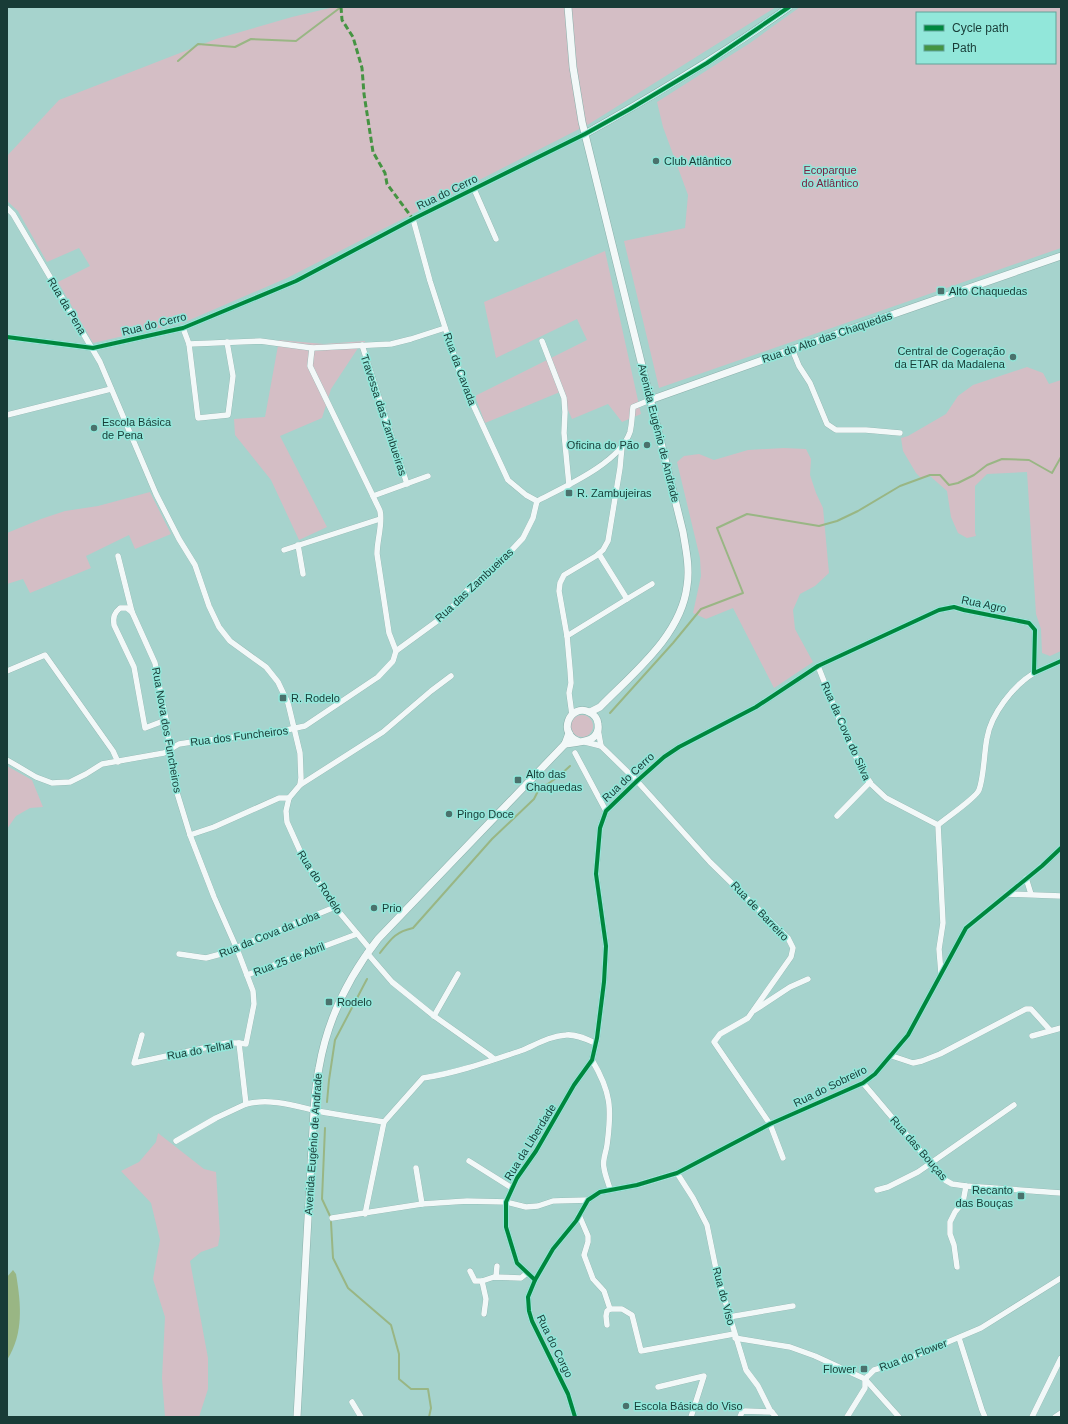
<svg xmlns="http://www.w3.org/2000/svg" width="1068" height="1424" font-family="Helvetica,sans-serif">
	<style>
		.green { fill: #d4bec5; fill-rule: evenodd }
		.water { fill: #99b684 }
		.lines { fill: none; stroke-linecap: round; stroke-linejoin: round }
		.stream { stroke: #99b684; stroke-width: 2 }
		.street-casing { stroke: #8aafaa; stroke-width: 6 }
		.secondary-casing { stroke: #8aafaa; stroke-width: 8 }
		.street { stroke: #f2f8f8; stroke-width: 5.5 }
		.secondary { stroke: #f2f8f8; stroke-width: 7 }
		.quiet { stroke: #459442; stroke-width: 3; stroke-dasharray: 6 3; stroke-linecap: butt }
		.cycleway-casing { stroke: #92e7da; stroke-width: 6 }
		.cycleway { stroke: #00873e; stroke-width: 4 }
		.poi-dot { fill: #4a716c; stroke: #92e7da; stroke-width: 1.5 }
		.labels { text-anchor: middle; stroke-width: 3; stroke-linejoin: round; paint-order: stroke }
		.poi-label { font-size: 11px; fill: #183c37; stroke: #92e7da; text-anchor: start }
		.park-label { font-size: 11px; fill: #7a2141; stroke: #92e7da }
		.street-label { font-size: 11px; fill: #183c37; stroke: #92e7da }
	</style>
	<rect width="100%" height="100%" fill="#a6d3cd"/>
	<g class="green">
		<polygon points="334,7 776,7 589,124 287,278 185,322 93,343 58,282 90,266 79,248 47,262 18,211 7,201 7,156 59,100 216,39 292,17"/>
		<path d="M800,7h261v241l-402,140 -35,-147 61,-13 3,-33 -25,-68 -6,-25 93,-59zM917,13h138v50h-138z"/>
		<polygon points="605,251 641,414 622,422 608,404 572,419 560,392 485,423 475,396 587,340 577,319 496,358 484,302"/>
		<polygon points="279,340 324,344 365,341 365,342 362,342 331,389 322,418 280,436 327,527 299,540 271,480 235,435 234,419 265,417"/>
		<polygon points="1027,367 1043,373 1049,384 1061,380 1061,651 1050,656 1042,653 1041,629 1036,614 1027,472 987,474 975,486 975,532 976,536 967,538 958,533 951,517 947,491 930,476 922,479 916,473 903,451 901,438 908,436 946,414 958,396 973,385"/>
		<polygon points="784,448 806,449 811,459 810,475 816,493 823,508 829,573 815,586 800,594 793,610 795,629 813,662 774,688 733,608 706,619 693,613 701,576 700,558 677,462 684,456 699,454 714,460 748,450"/>
		<polygon points="150,492 171,534 135,549 129,535 86,556 91,568 30,593 23,579 7,584 7,533 41,519 65,511 98,506"/>
		<circle cx="582" cy="726" r="11"/>
		<polygon points="7,766 32,780 43,807 30,808 16,816 7,829"/>
		<polygon points="158,1133 204,1169 216,1172 220,1234 218,1246 201,1252 190,1261 208,1358 208,1389 199,1417 165,1417 162,1378 165,1317 153,1279 160,1240 151,1203 121,1171 139,1162 156,1142"/>
	</g>
	<path class="water" d="M13,1270l3,4c5,30 8,59 -9,86v-83z"/>
	<g class="lines">
		<g class="stream">
			<polyline points="178,61 198,44 235,47 251,39 296,41 341,7"/>
			<polyline points="610,713 673,643 701,609 743,593 717,528 747,514 819,526 837,521 858,511 900,486 930,475 940,475 949,485 958,483 974,475 987,465 1002,459 1029,460 1052,473 1061,457"/>
			<path d="M380,953c11,-14 15,-21 33,-25l79,-89 42,-40 4,-8 21,-15 11,-10"/>
			<polyline points="327,1102 329,1080 335,1040 367,979"/>
			<polyline points="325,1128 322,1199 330,1216"/>
			<polyline points="331,1222 333,1258 348,1288 391,1325 399,1354 399,1379 411,1389 428,1389 431,1408 429,1417"/>
		</g>
		<g class="street-casing">
			<g id="street">
				<polyline points="474,189 496,239"/>
				<polyline points="7,208 13,214 100,362 156,494 179,539 195,565 209,606 219,627 230,641 266,667 278,682 288,703 300,753 301,778 300,785 289,798 286,811 287,822 305,862 335,907 370,949"/>
				<polyline points="413,219 430,281 463,383 508,480 526,495 537,501"/>
				<polyline points="183,328 189,344 198,418 228,415 233,376 227,342"/>
				<polyline points="7,337 93,348 183,328 296,281 413,219 585,134"/>
				<polyline points="542,341 564,398 565,412 564,433 569,485"/>
				<polyline points="189,344 260,341 312,348 391,344 411,339 445,328"/>
				<polyline points="362,345 407,484"/>
				<path d="M312,348l-2,18 63,130c2,5 5,10 7,15 3,12 -3,29 -3,43l12,79 7,18"/>
				<polyline points="792,349 799,366 810,383 827,424 836,430 866,430 900,433"/>
				<polyline points="7,415 111,389"/>
				<polyline points="373,496 428,476"/>
				<path d="M537,501c27,-14 83,-38 93,-69 2,-8 2,-17 3,-25l17,-7"/>
				<polyline points="298,545 303,574"/>
				<polyline points="284,550 380,519"/>
				<polyline points="118,556 132,612 155,663 166,720 174,783 190,835 214,897 237,949 253,991 254,1004 246,1044 239,1043"/>
				<polyline points="627,599 652,584"/>
				<path d="M132,612l-5,-4h-7c-6,5 -7,9 -6,17l20,42 11,61 21,-8"/>
				<polyline points="567,636 627,599 599,554"/>
				<polyline points="818,666 841,724 861,768 871,784 886,798 938,825 943,923 939,949 941,973"/>
				<polyline points="7,671 45,655 113,751 118,762"/>
				<polyline points="572,715 569,693 571,683 570,669 567,636 559,591 560,583 564,575 596,556 603,550 608,541 620,468 622,446"/>
				<polyline points="598,729 601,746"/>
				<polyline points="585,742 601,746 637,781 710,862 788,938 793,948 791,957 748,1018 720,1034 714,1042 770,1124 783,1158"/>
				<polyline points="575,753 606,811"/>
				<polyline points="7,760 36,777 52,783 70,782 86,774 102,764 164,753 179,744 192,742 277,732 305,726 378,677 393,661 396,651 444,616 469,588 508,554 523,538 533,518 537,501"/>
				<polyline points="300,785 383,732 431,691 451,676"/>
				<polyline points="837,816 870,782"/>
				<path d="M938,825c8,-7 38,-27 41,-35 5,-13 5,-37 8,-52 4,-24 26,-52 47,-65"/>
				<polyline points="190,835 214,827 279,798 289,798"/>
				<polyline points="1026,878 1031,894"/>
				<polyline points="1007,894 1061,896"/>
				<polyline points="367,953 392,982 434,1016 489,1055 494,1059"/>
				<polyline points="179,954 206,958 221,954 335,907"/>
				<polyline points="247,975 357,934"/>
				<polyline points="755,1010 790,987 808,979"/>
				<polyline points="434,1016 458,974"/>
				<path d="M142,1035l-8,28 93,-20h12l7,61c23,-6 46,1 67,6 23,5 48,8 71,12"/>
				<polyline points="1032,1036 1061,1028"/>
				<polyline points="892,1056 913,1063 922,1061 940,1054 1026,1009 1031,1009 1050,1030"/>
				<path d="M592,1060c19,32 20,48 15,85 -1,8 -5,15 -3,23 1,7 4,14 6,21"/>
				<polyline points="863,1083 945,1180 952,1184 966,1186 1061,1193"/>
				<polyline points="176,1141 216,1118 246,1104"/>
				<polyline points="469,1161 512,1188"/>
				<polyline points="416,1168 422,1204"/>
				<polyline points="677,1173 693,1198 707,1225 717,1274 746,1370 758,1386 770,1410 776,1417"/>
				<polyline points="877,1190 888,1187 918,1172 1014,1105"/>
				<path d="M365,1214l19,-92 39,-44c34,-5 67,-17 100,-28 14,-6 27,-14 43,-15 10,-1 20,4 29,8"/>
				<polyline points="579,1215 588,1236 588,1242 584,1255 593,1279 604,1291 610,1309 622,1309 632,1315 641,1351 734,1334"/>
				<polyline points="332,1218 422,1204 467,1201 506,1202 526,1207 538,1206 553,1201 588,1200"/>
				<polyline points="957,1267 954,1245 950,1234 950,1222 955,1212 963,1202 966,1186"/>
				<polyline points="470,1271 475,1281 482,1281"/>
				<polyline points="496,1277 497,1266"/>
				<polyline points="535,1280 517,1263 506,1227 506,1202 517,1178 536,1151 574,1085 592,1060 597,1038 604,982 606,946 596,874 600,828 606,811 637,781 664,757 679,747 756,707 818,666 939,610 954,607 964,610 1029,623 1035,630 1034,673 1061,661"/>
				<polyline points="484,1314 486,1299 482,1281 494,1277 521,1278 527,1273"/>
				<polyline points="729,1317 793,1306"/>
				<polyline points="607,1325 606,1316 607,1311 610,1309"/>
				<polyline points="735,1338 790,1347 815,1356 865,1379 899,1417"/>
				<polyline points="959,1338 982,1410 985,1417"/>
				<polyline points="865,1379 874,1370 898,1363 981,1328 1061,1278"/>
				<polyline points="658,1387 704,1376 691,1417"/>
				<polyline points="352,1402 361,1417"/>
				<polyline points="575,1417 568,1394 532,1321 529,1311 528,1297 535,1280 553,1249 576,1221 588,1200 600,1192 637,1185 677,1173 770,1124 863,1083 875,1074 908,1035 966,928 1042,866 1061,848"/>
				<polyline points="740,1417 742,1412 745,1411 772,1412"/>
				<polyline points="847,1417 865,1388 865,1379"/>
				<polyline points="1032,1417 1061,1358"/>
				<polyline points="1055,1417 1061,1413"/>
			</g>
		</g>
		<g class="secondary-casing">
			<g id="secondary">
				<path d="M568,7l5,60 9,55 101,410c3,18 7,36 4,54 -6,50 -54,87 -87,121l-10,5"/>
				<path d="M585,134c70,-39 138,-80 204,-127"/>
				<polyline points="650,400 819,340 1061,256"/>
				<path d="M565,744c13,-2 36,-1 33,-20 0,-5 -4,-10 -9,-12 -19,-9 -33,22 -9,30"/>
				<path d="M297,1417l17,-307c1,-14 2,-28 5,-42 8,-47 30,-92 59,-129l187,-195 4,-11"/>
			</g>
		</g>
		<use href="#street" class="street"/>
		<use href="#secondary" class="secondary"/>
		<polyline class="quiet" points="341,7 342,20 353,37 362,68 364,94 373,152 385,173 387,184 413,219"/>
		<g class="cycleway-casing">
			<g id="cycleway">
				<polyline points="7,337 93,348 183,328 296,281 413,219 585,134 630,109 707,63 789,7"/>
				<polyline points="535,1280 517,1263 506,1227 506,1202 517,1178 536,1151 574,1085 592,1060 597,1038 604,982 606,946 596,874 600,828 606,811 637,781 664,757 679,747 756,707 818,666 939,610 954,607 964,610 1029,623 1035,630 1034,673 1061,661"/>
				<polyline points="575,1417 568,1394 532,1321 529,1311 528,1297 535,1280 553,1249 576,1221 588,1200 600,1192 637,1185 677,1173 770,1124 863,1083 875,1074 908,1035 966,928 1042,866 1061,848"/>
			</g>
		</g>
		<use href="#cycleway" class="cycleway"/>
	</g>
	<g class="poi-dot">
		<circle cx="656" cy="161" r="4"/>
		<rect x="937" y="287" width="8" height="8" rx="2"/>
		<circle cx="1013" cy="357" r="4"/>
		<circle cx="94" cy="428" r="4"/>
		<circle cx="647" cy="445" r="4"/>
		<rect x="565" y="489" width="8" height="8" rx="2"/>
		<rect x="279" y="694" width="8" height="8" rx="2"/>
		<rect x="514" y="776" width="8" height="8" rx="2"/>
		<circle cx="449" cy="814" r="4"/>
		<circle cx="374" cy="908" r="4"/>
		<rect x="325" y="998" width="8" height="8" rx="2"/>
		<rect x="1017" y="1192" width="8" height="8" rx="2"/>
		<rect x="860" y="1365" width="8" height="8" rx="2"/>
		<circle cx="626" cy="1406" r="4"/>
	</g>
	<g class="labels">
		<g class="poi-label">
			<text x="664" y="165">Club Atlântico</text>
			<text x="949" y="295">Alto Chaquedas</text>
			<text x="1005" y="355" text-anchor="end">Central de Cogeração<tspan x="1005" dy="13">da ETAR da Madalena</tspan></text>
			<text x="102" y="426">Escola Básica<tspan x="102" dy="13">de Pena</tspan></text>
			<text x="639" y="449" text-anchor="end">Oficina do Pão</text>
			<text x="577" y="497">R. Zambujeiras</text>
			<text x="291" y="702">R. Rodelo</text>
			<text x="526" y="778">Alto das<tspan x="526" dy="13">Chaquedas</tspan></text>
			<text x="457" y="818">Pingo Doce</text>
			<text x="382" y="912">Prio</text>
			<text x="337" y="1006">Rodelo</text>
			<text x="1013" y="1194" text-anchor="end">Recanto<tspan x="1013" dy="13">das Bouças</tspan></text>
			<text x="856" y="1373" text-anchor="end">Flower</text>
			<text x="634" y="1410">Escola Básica do Viso</text>
		</g>
		<g class="park-label">
			<text x="830" y="174">Ecoparque<tspan x="830" dy="13">do Atlântico</tspan></text>
		</g>
		<g class="street-label">
			<text transform="translate(447 192) rotate(-26)" y="4">Rua do Cerro</text>
			<text transform="translate(67 306) rotate(59)" y="4">Rua da Pena</text>
			<text transform="translate(154 324) rotate(-14)" y="4">Rua do Cerro</text>
			<text transform="translate(827 337) rotate(-19)" y="4">Rua do Alto das Chaquedas</text>
			<text transform="translate(460 369) rotate(70)" y="4">Rua da Cavada</text>
			<text transform="translate(384 415) rotate(72)" y="4">Travessa das Zambueiras</text>
			<text transform="translate(659 433) rotate(76)" y="4">Avenida Eugénio de Andrade</text>
			<text transform="translate(474 585) rotate(-43)" y="4">Rua das Zambueiras</text>
			<text transform="translate(984 604) rotate(12)" y="4">Rua Agro</text>
			<text transform="translate(167 730) rotate(80)" y="4">Rua Nova dos Funcheiros</text>
			<text transform="translate(846 731) rotate(66)" y="4">Rua da Cova do Silva</text>
			<text transform="translate(239 736) rotate(-7)" y="4">Rua dos Funcheiros</text>
			<text transform="translate(628 777) rotate(-43)" y="4">Rua do Cerro</text>
			<text transform="translate(320 882) rotate(57)" y="4">Rua do Rodelo</text>
			<text transform="translate(760 911) rotate(46)" y="4">Rua de Barreiro</text>
			<text transform="translate(269 934) rotate(-22)" y="4">Rua da Cova da Loba</text>
			<text transform="translate(289 959) rotate(-21)" y="4">Rua 25 de Abril</text>
			<text transform="translate(200 1050) rotate(-10)" y="4">Rua do Telhal</text>
			<text transform="translate(830 1086) rotate(-26)" y="4">Rua do Sobreiro</text>
			<text transform="translate(530 1142) rotate(-58)" y="4">Rua da Liberdade</text>
			<text transform="translate(313 1144) rotate(-86)" y="4">Avenida Eugénio de Andrade</text>
			<text transform="translate(919 1148) rotate(49)" y="4">Rua das Bouças</text>
			<text transform="translate(724 1296) rotate(75)" y="4">Rua do Viso</text>
			<text transform="translate(555 1346) rotate(64)" y="4">Rua do Corgo</text>
			<text transform="translate(913 1355) rotate(-21)" y="4">Rua do Flower</text>
		</g>
	</g>
	<rect width="1068" height="1424" fill="none" stroke="#183c37" stroke-width="16"/>
	<rect x="916" y="12" width="140" height="52" fill="#92e7da" stroke="#61a399"/>
	<rect x="924" y="25" width="20" height="6" fill="#00873e" stroke="#61a399"/>
	<text x="952" y="32" font-size="12" fill="#183c37">Cycle path</text>
	<rect x="924" y="45" width="20" height="6" fill="#459442" stroke="#61a399"/>
	<text x="952" y="52" font-size="12" fill="#183c37">Path</text>
</svg>
